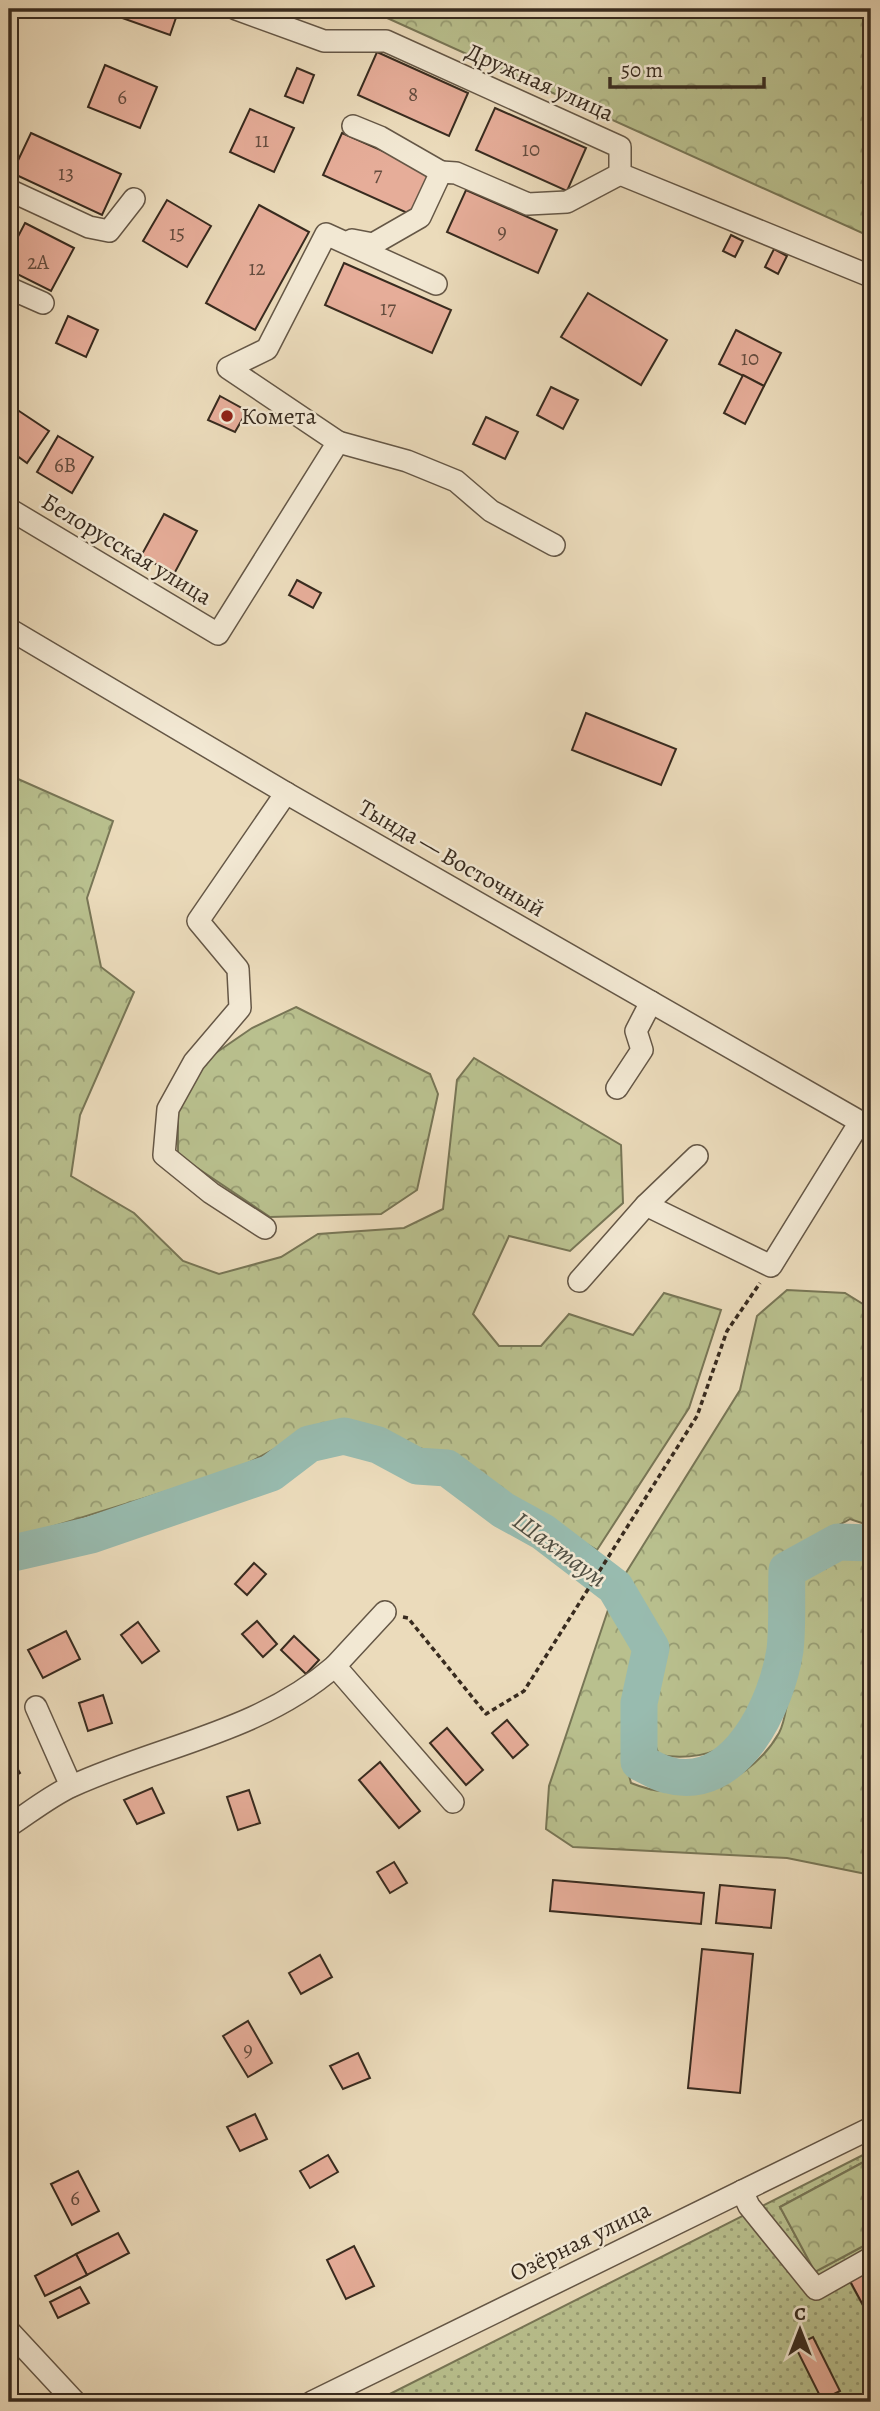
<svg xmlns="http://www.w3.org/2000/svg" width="880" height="2411" font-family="Alegreya,serif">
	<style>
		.grass { fill: url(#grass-dots); stroke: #787656; stroke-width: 2 }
		.forest { fill: url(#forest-crowns); stroke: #787656; stroke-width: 2 }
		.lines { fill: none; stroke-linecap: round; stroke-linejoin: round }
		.river { stroke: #98bbaf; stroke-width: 37 }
		.building { fill: #e6ad99; stroke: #382b1f; stroke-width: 2 }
		.minor-casing { stroke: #655746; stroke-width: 24 }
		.path { stroke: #382b1f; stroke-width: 3.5; stroke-dasharray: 5 3.5; stroke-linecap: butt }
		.minor { stroke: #f2e8d3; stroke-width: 21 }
		.poi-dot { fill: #8f2418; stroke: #f2e8d3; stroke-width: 2.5 }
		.labels { text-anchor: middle; stroke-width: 5; stroke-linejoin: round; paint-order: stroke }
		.number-label { font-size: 21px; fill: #644c3e }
		.street-label { font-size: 24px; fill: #382b1f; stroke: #f2e8d3 }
		.poi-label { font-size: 24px; fill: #382b1f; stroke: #f2e8d3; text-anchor: start }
		.water-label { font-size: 26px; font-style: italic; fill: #504f43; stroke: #f2e8d3 }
	</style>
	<defs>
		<pattern id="grass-dots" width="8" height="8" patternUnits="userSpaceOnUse" patternTransform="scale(1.75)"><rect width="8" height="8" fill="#b9c08e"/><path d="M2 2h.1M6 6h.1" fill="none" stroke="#979c73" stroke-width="1.8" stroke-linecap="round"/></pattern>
		<pattern id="forest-crowns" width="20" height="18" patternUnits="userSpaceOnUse" patternTransform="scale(1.75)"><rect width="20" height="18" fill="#b9c08e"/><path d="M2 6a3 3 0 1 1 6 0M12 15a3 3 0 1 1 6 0" fill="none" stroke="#979c73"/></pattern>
	</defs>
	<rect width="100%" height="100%" fill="#ebdbbb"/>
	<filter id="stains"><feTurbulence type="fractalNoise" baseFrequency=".00286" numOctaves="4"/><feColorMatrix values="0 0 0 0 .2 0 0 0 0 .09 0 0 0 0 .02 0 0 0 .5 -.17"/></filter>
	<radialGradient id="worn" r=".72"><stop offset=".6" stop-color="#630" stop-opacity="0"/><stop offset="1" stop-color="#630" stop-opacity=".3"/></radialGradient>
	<polygon class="grass" points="871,2151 871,2158 780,2207 815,2272 871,2242 871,2270 850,2282 871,2320 871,2402 374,2402"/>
	<g class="forest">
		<polygon points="360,9 871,9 871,237 385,17"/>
		<polygon points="9,775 113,821 87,898 101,967 134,992 80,1115 71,1176 134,1213 183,1261 219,1274 281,1257 318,1234 404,1228 443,1209 457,1080 474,1058 621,1145 623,1203 570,1251 509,1236 473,1314 499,1346 541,1346 569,1314 633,1335 664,1293 721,1310 689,1408 597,1550 532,1512 488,1478 449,1456 340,1427 301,1435 235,1470 9,1540"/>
		<polygon points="296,1007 430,1074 438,1094 417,1190 381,1214 270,1217 178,1155 178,1109 207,1059 252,1028"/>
		<path d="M787,1290l58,3 26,16v217l-21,-7c-18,11 -59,25 -69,43 -5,10 -4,31 -6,43 -5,36 -13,106 -40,133 -19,19 -52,21 -76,17 -19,-45 -6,-67 2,-113l-37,-66 116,-186 17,-74z"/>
		<path d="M871,1551v324l-84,-17 -214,-11 -27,-18 3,-43 62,-185 29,57 -13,57 -3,41 7,27c27,11 39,9 68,5 33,-3 63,-25 80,-55 13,-24 15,-114 15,-144 24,-29 39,-36 77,-38z"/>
		<polygon points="871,2158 871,2242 815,2272 780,2207"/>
	</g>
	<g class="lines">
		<path class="river" d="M9,1554l82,-19 180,-62 38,-29 35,-8 34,9 39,21 30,2 56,42 40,22 72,55 36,61 -12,55v59c9,4 19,11 29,13 68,19 109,-72 117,-125 3,-26 1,-54 2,-80l51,-28 33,1"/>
	</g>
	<g class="building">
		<polygon points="97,9 179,9 170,35"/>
		<polygon points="377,52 468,93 449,136 358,95"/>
		<polygon points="105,65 157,87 140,128 88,107"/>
		<polygon points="297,68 314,75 303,103 285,96"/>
		<polygon points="495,108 586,148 567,191 476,150"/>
		<polygon points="250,109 294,128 274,172 230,152"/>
		<polygon points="31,133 121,174 102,215 12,173"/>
		<polygon points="342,133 433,173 414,216 323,175"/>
		<polygon points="466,190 557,230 538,273 447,232"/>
		<polygon points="167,200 211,226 187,267 143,241"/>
		<polygon points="259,205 309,232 255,330 206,303"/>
		<polygon points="25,223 74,248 51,291 9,270 9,254"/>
		<polygon points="731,235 743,241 735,257 723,251"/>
		<polygon points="774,249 787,256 778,274 765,267"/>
		<polygon points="344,263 451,310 432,353 325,305"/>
		<polygon points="588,293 667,340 641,385 561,337"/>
		<polygon points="68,316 98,330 86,357 56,343"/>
		<polygon points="736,330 781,353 764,386 719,364"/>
		<polygon points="743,375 764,386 745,424 724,413"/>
		<polygon points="551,387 578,400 563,429 537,415"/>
		<polygon points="220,396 247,411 235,432 208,420"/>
		<polygon points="13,407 49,431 27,463 9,450 9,414"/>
		<polygon points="486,417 518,432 505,459 473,444"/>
		<polygon points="58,436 93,457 72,493 37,472"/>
		<polygon points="164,514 197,531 174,574 141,556"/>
		<polygon points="297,580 321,593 313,608 289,595"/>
		<polygon points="586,713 676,749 661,785 572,750"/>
		<polygon points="254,1563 266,1574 247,1595 235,1584"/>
		<polygon points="257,1621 277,1644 263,1657 242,1634"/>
		<polygon points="138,1622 159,1651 142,1663 121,1635"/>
		<polygon points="66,1631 80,1659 43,1678 28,1650"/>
		<polygon points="294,1636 319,1660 306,1674 281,1650"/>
		<polygon points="103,1695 112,1723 88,1731 79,1703"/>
		<polygon points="507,1720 528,1745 513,1758 492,1733"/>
		<polygon points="447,1728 483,1770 466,1785 430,1743"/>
		<polygon points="9,1754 20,1773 9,1780"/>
		<polygon points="380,1762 420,1811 399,1828 359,1780"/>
		<polygon points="152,1788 164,1813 137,1824 124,1800"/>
		<polygon points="249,1790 260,1823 238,1830 227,1797"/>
		<polygon points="394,1862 407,1883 390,1893 377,1872"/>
		<polygon points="553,1880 704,1893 701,1924 550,1911"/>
		<polygon points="720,1885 775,1890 771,1928 716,1923"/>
		<polygon points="702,1949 753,1954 740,2093 688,2088"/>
		<polygon points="320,1955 332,1977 301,1994 289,1973"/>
		<polygon points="248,2021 272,2063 248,2077 223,2036"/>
		<polygon points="358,2053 370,2078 343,2089 330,2066"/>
		<polygon points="255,2114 267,2139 240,2151 227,2127"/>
		<polygon points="328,2155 338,2172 310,2188 300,2171"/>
		<polygon points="78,2171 99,2211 72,2225 51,2184"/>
		<polygon points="118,2233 129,2253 87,2275 76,2254"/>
		<polygon points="354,2246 374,2286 346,2299 327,2260"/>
		<polygon points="76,2254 87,2275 45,2296 35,2276"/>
		<polygon points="871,2270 871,2320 850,2281"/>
		<polygon points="80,2287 89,2303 58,2318 50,2302"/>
		<polygon points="813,2337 840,2391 822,2400 795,2346"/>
	</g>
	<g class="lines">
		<g class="minor-casing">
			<g id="minor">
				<polyline points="236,9 324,41 386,41 620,147 620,174 870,276"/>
				<polyline points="353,126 380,137 441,172"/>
				<polyline points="9,190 89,227 109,231 134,199"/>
				<polyline points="352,240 373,244 420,217 441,172 456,173 528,204 567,202 620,174"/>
				<polyline points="9,288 43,303"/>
				<polyline points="338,442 407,461 456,481 491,511 554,545"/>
				<polyline points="9,509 218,634 338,442 228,368 267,349 326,234 436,284"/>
				<polyline points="9,629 286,793 871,1128"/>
				<polyline points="617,1088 642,1050 636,1031 651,1002"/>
				<polyline points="697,1156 646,1205 771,1266 860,1122"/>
				<polyline points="265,1228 211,1193 164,1155 168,1109 194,1062 240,1008 238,969 198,921 286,793"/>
				<polyline points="579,1281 646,1205"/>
				<polyline points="335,1666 385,1612"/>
				<polyline points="36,1707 71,1786"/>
				<path d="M9,1826c20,-13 41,-30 63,-40 90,-41 187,-54 263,-120l118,136"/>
				<polyline points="742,2191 749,2206 816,2289 871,2258"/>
				<polyline points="9,2331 75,2402"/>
				<polyline points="312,2402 871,2128"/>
			</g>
		</g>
		<polyline class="path" points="403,1617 408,1618 486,1714 524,1691 697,1416 727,1331 760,1283"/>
		<use href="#minor" class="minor"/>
	</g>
	<circle class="poi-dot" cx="227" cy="416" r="7"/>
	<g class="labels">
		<g class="number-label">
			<text x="413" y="101">8</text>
			<text x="122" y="104">6</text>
			<text x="262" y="147">11</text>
			<text x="531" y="156">10</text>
			<text x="66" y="180">13</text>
			<text x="378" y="181">7</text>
			<text x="502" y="238">9</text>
			<text x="177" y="240">15</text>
			<text x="38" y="269">2А</text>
			<text x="257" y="275">12</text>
			<text x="388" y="315">17</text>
			<text x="750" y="365">10</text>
			<text x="65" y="472">6В</text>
			<text x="248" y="2056">9</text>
			<text x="75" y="2205">6</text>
		</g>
		<g class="street-label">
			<text transform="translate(540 82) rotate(24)" y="8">Дружная улица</text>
			<text transform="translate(127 549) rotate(31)" y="8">Белорусская улица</text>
			<text transform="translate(452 858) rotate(30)" y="8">Тында — Восточный</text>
			<text transform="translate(580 2241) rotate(-26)" y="8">Озёрная улица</text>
		</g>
		<g class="poi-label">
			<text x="241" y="424">Комета</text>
		</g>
		<g class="water-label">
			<text transform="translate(560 1549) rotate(36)" y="9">Шахтаум</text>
		</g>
	</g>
	<rect width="880" height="2411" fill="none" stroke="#ebdbbb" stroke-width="35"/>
	<rect x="10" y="10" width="859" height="2390" fill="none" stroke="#382b1f" stroke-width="3.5"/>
	<rect x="18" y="18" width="845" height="2376" fill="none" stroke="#382b1f" stroke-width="2"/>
	<g transform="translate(800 2330)" stroke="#f2e8d3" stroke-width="5" paint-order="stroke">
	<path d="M0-5L12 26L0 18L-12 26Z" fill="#382b1f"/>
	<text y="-10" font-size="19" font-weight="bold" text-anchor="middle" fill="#382b1f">С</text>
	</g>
	<path d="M610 77v10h154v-10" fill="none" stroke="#382b1f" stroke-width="3.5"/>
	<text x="621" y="77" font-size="21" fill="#382b1f" stroke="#f2e8d3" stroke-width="5" paint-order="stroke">50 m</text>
	<rect width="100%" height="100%" filter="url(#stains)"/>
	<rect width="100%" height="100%" fill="url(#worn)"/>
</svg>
